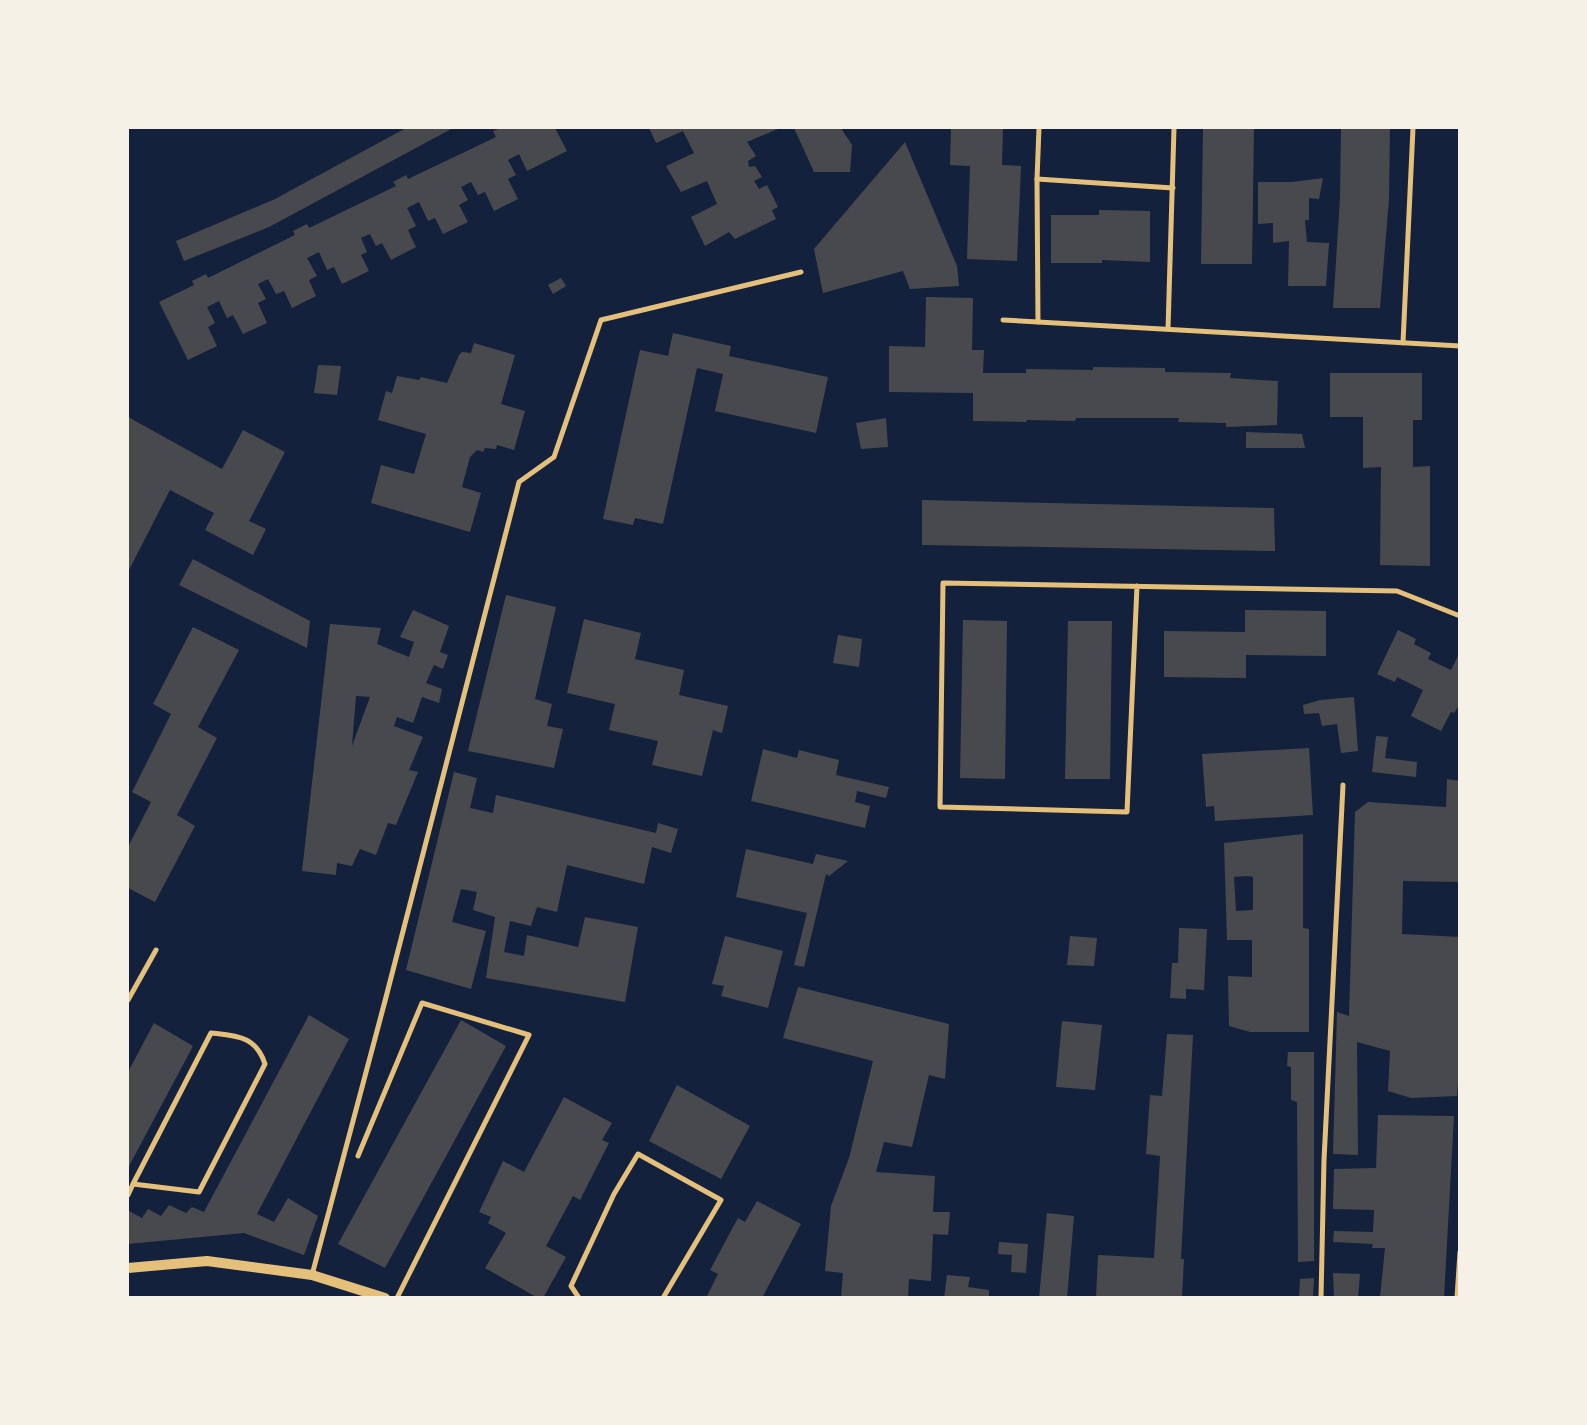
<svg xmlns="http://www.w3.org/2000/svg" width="1587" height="1425" font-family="'Archivo Narrow',sans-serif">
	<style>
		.building { fill: #48494c; fill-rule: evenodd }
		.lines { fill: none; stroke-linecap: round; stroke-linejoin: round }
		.minor { stroke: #e5c07b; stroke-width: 5 }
		.secondary { stroke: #e5c07b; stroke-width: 10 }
	</style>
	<rect width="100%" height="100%" fill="#14213d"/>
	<g class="building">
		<polygon points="406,128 453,128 269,227 184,261 176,241 275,199"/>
		<polygon points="501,128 555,128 567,151 527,171 519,154 508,160 516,175 508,179 518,199 494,211 485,192 478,195 471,182 461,187 468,200 459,205 468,222 443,234 435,218 428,221 419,202 407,208 416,226 408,230 416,247 391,260 382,243 376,246 370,234 361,238 367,252 361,255 369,271 342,284 334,267 327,270 319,252 307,258 317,276 309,280 316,296 292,308 284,291 276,294 268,279 258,284 266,299 258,303 267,323 243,334 233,315 227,318 219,301 207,307 215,323 208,327 217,346 188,360 159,302 194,285 192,281 206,274 208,278 295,235 293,231 307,224 309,228 396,186 393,182 406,175 408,179 496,137 493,131"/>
		<polygon points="649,128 780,128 747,142 756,156 748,161 749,167 755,166 762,177 754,181 759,189 767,185 778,207 772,210 776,219 735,239 729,232 705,246 691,217 717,204 707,181 681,192 666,166 694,153 683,131 656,143"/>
		<polygon points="794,128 841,128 852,145 850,172 814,172"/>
		<polygon points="951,128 1003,128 1002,165 1021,166 1017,261 967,259 970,166 950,165"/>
		<polygon points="1203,128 1254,128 1252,264 1201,264"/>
		<polygon points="1341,128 1390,128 1389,199 1380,308 1333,308 1340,198"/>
		<polygon points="905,142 957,266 959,286 910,289 903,271 823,293 814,249"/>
		<polygon points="1323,178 1319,199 1309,198 1309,220 1305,220 1307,242 1329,243 1326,286 1288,286 1289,241 1273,243 1273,223 1258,224 1258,182 1292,182"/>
		<polygon points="1099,210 1150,211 1150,262 1102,260 1102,263 1051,263 1051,215 1099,215"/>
		<polygon points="561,278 566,286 553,294 548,285"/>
		<polygon points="926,297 973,298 972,350 984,350 983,373 1026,373 1026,369 1093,370 1093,367 1165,368 1165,372 1231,373 1230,378 1278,381 1277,425 1226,427 1226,423 1178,422 1179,418 1076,418 1075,421 1027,420 1026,422 973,421 973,393 889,392 889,346 925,347"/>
		<polygon points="673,333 731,346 729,356 828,377 816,433 715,411 723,374 697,368 663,524 635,518 633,525 603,519 640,350 668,356"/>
		<polygon points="474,343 515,355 501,404 525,411 514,450 497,445 496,449 485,448 483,452 477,450 470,457 462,487 481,493 470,532 371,503 381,465 414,474 426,434 378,420 386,391 392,393 397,376 419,380 421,377 447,383 459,355 462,352 471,353"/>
		<polygon points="318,365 341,366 337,395 314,393"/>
		<polygon points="1330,373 1422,373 1422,420 1413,420 1413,467 1430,466 1430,566 1380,565 1381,467 1363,468 1363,417 1330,417"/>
		<polygon points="128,417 222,469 243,430 285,452 249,521 266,529 253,555 205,530 214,513 170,490 128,572"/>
		<polygon points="886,418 888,447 861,449 856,423"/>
		<polygon points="1246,432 1302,434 1305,448 1246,448"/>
		<polygon points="922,500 1274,508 1275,551 922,545"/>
		<polygon points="193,559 310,621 307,648 179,585"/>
		<polygon points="506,595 556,607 535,699 552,704 547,726 563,729 554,768 468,751"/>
		<path d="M413,610l36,16 -9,26 8,3 -5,14 -9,-4 -8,18 16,6 -3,14 -17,-6 -9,26 -16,-6 -3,9 29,11 -14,33 9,2 -22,53 -8,-2 -12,32 -16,-6 -8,17 -15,-3 -1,12 -34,-4 28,-247 51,4 -4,16 32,13 5,-15 -14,-5zM356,696l14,1 -18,49z"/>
		<polygon points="1245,610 1326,611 1326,656 1246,655 1246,678 1164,677 1164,631 1245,632"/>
		<polygon points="584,619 641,633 635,659 684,670 679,695 728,706 722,733 713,730 702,776 652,765 658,741 609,730 615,704 567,693"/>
		<polygon points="963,620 1007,621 1005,779 960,778"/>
		<polygon points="1068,621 1112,621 1110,779 1065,779"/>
		<polygon points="193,627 239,650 198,727 217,738 177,815 195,826 155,902 128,888 128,847 151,802 132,792 171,714 153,704"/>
		<polygon points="1398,630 1416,639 1414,644 1431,653 1428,659 1451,670 1460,652 1460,704 1454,713 1451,712 1441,731 1411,716 1423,690 1397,677 1395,682 1377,674"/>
		<polygon points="838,635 862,639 859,667 833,663"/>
		<polygon points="1354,697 1358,751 1341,753 1337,724 1322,726 1319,713 1304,714 1303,705 1320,700"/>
		<polygon points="1376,736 1388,737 1385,758 1417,762 1416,777 1372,772"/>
		<polygon points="1309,748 1313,815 1215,821 1214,806 1206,807 1202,754"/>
		<polygon points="763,749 797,758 799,750 839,760 836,775 889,787 886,798 857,791 855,802 870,806 865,828 751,801"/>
		<polygon points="454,772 477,778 470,808 493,813 496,795 656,833 658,823 678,829 671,853 652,847 644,884 567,865 557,912 537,907 531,926 510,921 504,952 524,956 527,935 578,947 585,917 638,927 625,1002 486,978 495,917 473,910 477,892 461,889 452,922 486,931 471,989 406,970"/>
		<polygon points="1447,779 1460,781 1460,882 1403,881 1402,934 1460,937 1460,1055 1457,1096 1411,1098 1388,1091 1390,1051 1357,1042 1358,1155 1333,1154 1337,1012 1349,1016 1355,812 1368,802 1446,807"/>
		<path d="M1303,834v94l6,1v103h-59l-21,-6 -1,-50 24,1v-37h-25l-3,-97zM1247,876l6,1v33l-17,1 -2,-34z"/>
		<polygon points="746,849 813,864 816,854 848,861 829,876 826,874 804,967 794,965 807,913 736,897"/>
		<polygon points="1179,928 1207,929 1204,990 1186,989 1186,999 1170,998 1172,963 1178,963"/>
		<polygon points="725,936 783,951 768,1008 721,996 724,986 712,984"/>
		<polygon points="1070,936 1097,938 1094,966 1067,965"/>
		<polygon points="798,987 949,1024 945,1079 929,1075 912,1147 884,1142 876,1172 935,1176 933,1212 950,1212 948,1235 933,1234 931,1281 909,1279 908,1298 841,1298 843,1273 825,1271 831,1206 849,1158 873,1061 783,1038"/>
		<polygon points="309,1015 349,1039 257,1214 274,1222 288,1198 318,1216 304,1255 244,1233 128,1244 129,1211 142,1218 148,1209 161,1216 169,1205 186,1213 192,1207 204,1212"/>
		<polygon points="461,1020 506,1046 385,1268 338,1244"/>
		<polygon points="1062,1021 1102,1025 1095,1090 1056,1087"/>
		<polygon points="154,1023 193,1046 128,1168 128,1072"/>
		<polygon points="1167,1034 1193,1035 1181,1259 1184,1259 1182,1298 1096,1298 1098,1255 1154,1258 1160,1156 1146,1154 1150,1095 1162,1096"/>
		<polygon points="1288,1052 1314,1052 1314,1261 1298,1262 1297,1102 1291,1100 1291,1067 1287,1066"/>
		<polygon points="677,1085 750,1126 721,1179 649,1141"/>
		<polygon points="564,1097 612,1123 602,1140 609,1143 580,1200 573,1196 546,1246 566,1257 543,1298 538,1298 485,1268 506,1233 488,1223 491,1217 479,1212 503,1161 524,1172"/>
		<polygon points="1378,1115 1454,1116 1444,1298 1380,1298 1385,1248 1372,1248 1373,1244 1333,1242 1334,1231 1373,1232 1374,1210 1333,1209 1334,1169 1376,1168"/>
		<polygon points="757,1201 801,1224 762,1298 706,1298 718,1274 710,1270 738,1218 745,1222"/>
		<polygon points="1047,1213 1074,1216 1067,1298 1039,1298"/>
		<polygon points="999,1242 1028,1244 1026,1273 1011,1272 1012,1255 998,1254"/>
		<polygon points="1333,1273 1360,1274 1358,1298 1334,1298"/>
		<polygon points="947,1275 970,1277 968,1287 989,1290 989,1298 944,1298"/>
		<polygon points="1314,1278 1313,1298 1299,1298 1300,1279"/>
	</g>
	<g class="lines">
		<g class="minor">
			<polyline points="1037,179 1173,188"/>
			<polyline points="1003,320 1460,346"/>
			<polyline points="1038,322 1037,179 1039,128"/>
			<polyline points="1168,329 1174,128"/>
			<polyline points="1403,343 1413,128"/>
			<polyline points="1137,586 1127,812 940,807 943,583 1397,591 1460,616"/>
			<polyline points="128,1000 156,950"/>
			<polyline points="358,1156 422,1003 529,1035 397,1298"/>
			<path d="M128,1195l5,-11 66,8 66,-128c-9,-28 -28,-28 -54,-31l-78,151"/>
			<polyline points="312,1275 385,1001 519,482 554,457 601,320 801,272"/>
			<polyline points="579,1298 571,1286 614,1194 638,1154 721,1200 663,1298"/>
			<polyline points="1321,1298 1324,1160 1343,785"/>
			<polyline points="1457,1298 1460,1252"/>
		</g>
		<polyline class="secondary" points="128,1268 207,1261 312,1275 385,1298"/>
	</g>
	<rect width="1587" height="1425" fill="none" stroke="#f6f1e7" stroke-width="258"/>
</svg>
